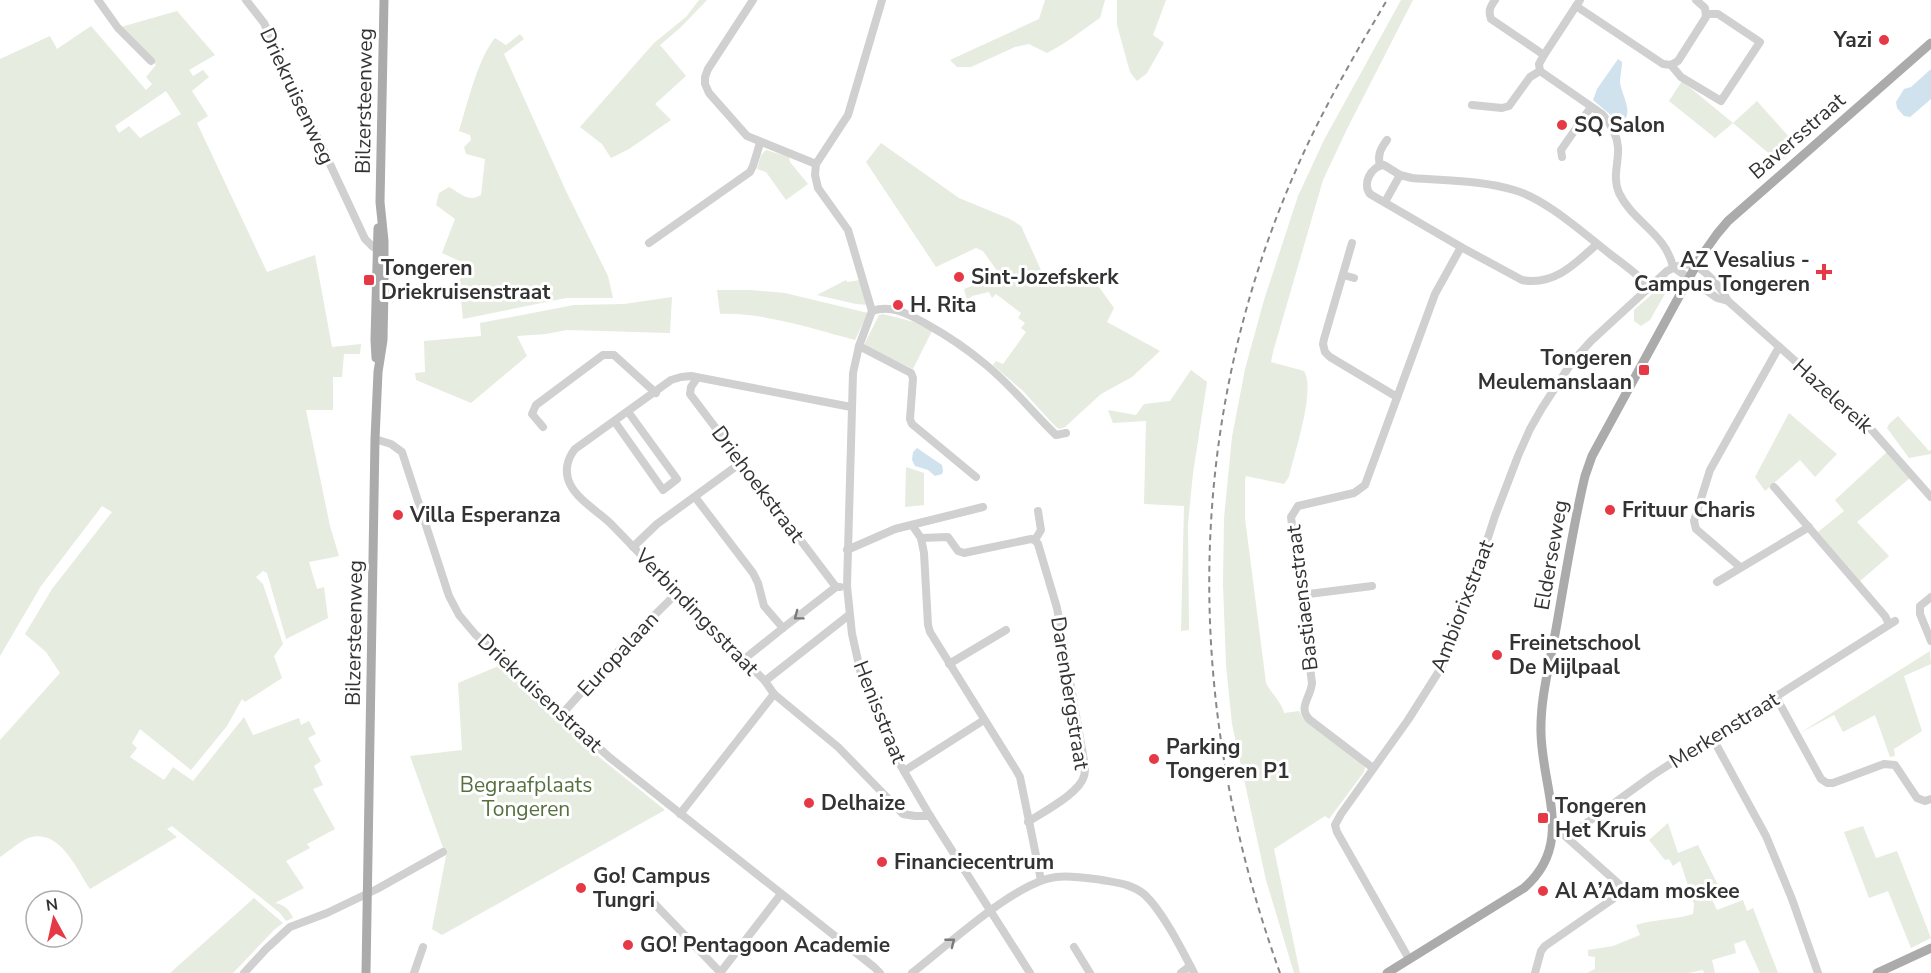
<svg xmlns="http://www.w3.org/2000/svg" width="1931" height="973" font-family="'Nunito Sans',sans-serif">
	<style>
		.green { fill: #e6ecdf; fill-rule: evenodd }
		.water { fill: #cfe2ee }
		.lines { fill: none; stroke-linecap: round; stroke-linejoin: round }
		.minor { stroke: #d0d0d0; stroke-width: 8 }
		.major { stroke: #ababab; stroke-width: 9 }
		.rail { stroke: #888; stroke-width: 2; stroke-dasharray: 6 4.5; stroke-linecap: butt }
		.oneway { stroke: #7a7a7a }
		.poi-dot { fill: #e63946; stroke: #fff; stroke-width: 2 }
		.labels { text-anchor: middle; stroke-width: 6; stroke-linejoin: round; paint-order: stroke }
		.poi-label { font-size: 21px; font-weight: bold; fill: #333; stroke: #fff; text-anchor: start }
		.street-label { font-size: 21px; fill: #333; stroke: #fff }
		.park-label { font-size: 21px; fill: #56703f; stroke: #fff }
	</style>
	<rect width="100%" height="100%" fill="#fff"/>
	<g class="green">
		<polygon points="699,0 707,0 681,27 660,45 686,76 655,104 671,120 629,149 611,158 602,144 580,127 654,43 686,17"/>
		<path d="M1045,0h60l-5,18c-18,12 -33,25 -53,35l-18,-9 -14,3 -44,20h-14l-7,-7 89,-41z"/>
		<polygon points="1117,0 1166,0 1153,35 1164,43 1147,73 1137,81 1130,72 1117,25"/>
		<path d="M1401,0h12l-66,129 -24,51 -50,172 -2,10 33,9c12,19 -10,83 -15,106l-5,7 -38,-8 -1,4v38l21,165c5,10 16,20 18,30l15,-2 4,7 59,45 3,5 -1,4 -35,47 -4,-3 -51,33 26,124h-6l-28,-93 -34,-156 -6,-59 -3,-81 1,-66 8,-81 13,-68 19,-69 34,-104 26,-56z"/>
		<path d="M177,11l38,44 -26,15 4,6 10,-6 6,7 -17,14 16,25 -11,7 70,149 48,-17 17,92 29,-3 -1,10h-16l-2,23h-9v33h-27l24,116 9,30 -30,6 8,27 7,-2 4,31 -42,21 -19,-66 -4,-2 -7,6 7,7 20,60 -9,12 8,22 -37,24 -3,-3 -15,27 -36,44 -51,-41 -8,14 5,5 -7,9 34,23 9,-13 20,14 51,-64 9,18 46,-17 2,7 8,-4 7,13 -8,4 13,23 -7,5 9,19 -10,4 22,40 -28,15 3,4 -24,13 18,27 -29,15c10,2 14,6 18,15l-7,3 -6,-8 -108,-87 -5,3 10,8 -87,52c-14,-21 -31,-62 -62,-51 -9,4 -19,13 -28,19v-117l60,-67 -14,-21 -21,-18 27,-45 60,-77 -10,-6 -61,80 -41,70v-597l50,-23 7,13 34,-23 55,64 6,-6 -6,-7 10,-12 -35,-38zM166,91l15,23 -41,24 -11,-12 -10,7 -4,-7z"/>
		<path d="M520,34l4,5 -20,15 62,137 42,85 5,22h-47l-103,21 -4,-37 7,-18 -24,-11 13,-34 -19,-14 3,-12 10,-6c11,6 20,16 32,8l4,-36 -19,-5 -2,-7 7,-7 -1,-5 -11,-4c8,-26 19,-73 36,-93l11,7z"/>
		<polygon points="1682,81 1733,123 1757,101 1798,147 1779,162 1733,123 1715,138 1669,101"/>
		<polygon points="881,143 959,198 1010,219 1021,226 1045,279 1056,283 1075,272 1099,287 1114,308 1107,322 1160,351 1132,377 1101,394 1065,427 1059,429 1055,426 1023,391 993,365 996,361 1003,364 1026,332 1021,328 1025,323 1018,318 1021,313 996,294 992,298 989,292 972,296 967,300 964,289 1000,275 983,251 976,248 936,267 866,162"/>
		<polygon points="766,150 789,157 790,162 808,184 786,200 766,172 757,169 761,155"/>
		<polygon points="846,280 847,282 860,280 868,305 856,304 817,295"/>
		<polygon points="1666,282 1669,282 1670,285 1650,320 1641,326 1634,321 1634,310"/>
		<path d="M717,290h34l34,3 83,20 -13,27c-42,-11 -92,-28 -135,-26z"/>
		<polygon points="672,297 670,333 567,330 546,334 517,336 527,356 471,403 416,380 415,373 425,372 424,341 481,336 480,323 574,305 624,304"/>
		<polygon points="883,314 914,322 932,331 913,369 864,345 879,315"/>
		<polygon points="1191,370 1207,382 1193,473 1188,524 1189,630 1181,631 1184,506 1144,504 1146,421 1113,423 1108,410 1136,415 1144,404 1170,401"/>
		<polygon points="1789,413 1837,454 1815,477 1800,460 1765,491 1755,477"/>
		<polygon points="1898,416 1929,451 1931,450 1931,454 1909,458 1887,428 1889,424"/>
		<polygon points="1887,452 1910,478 1857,522 1889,556 1860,581 1818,532 1844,511 1835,500"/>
		<polygon points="906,467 924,473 924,505 905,507"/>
		<polygon points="1930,651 1931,664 1904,676 1922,731 1894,749 1895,756 1890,757 1875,715 1843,732 1834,715 1800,733"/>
		<polygon points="501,665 599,757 665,810 442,935 432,929 446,856 410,756 462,750 458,683"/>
		<path d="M1668,823l10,30 20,-8 20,40 -10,6 9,19 26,-10 4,11 6,-3 25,65h-18l-15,-33 -11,4 2,9 -24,7 3,13h-11l-1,-3 -15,3h-101l8,-4v-12l-7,-1v-6l25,-4 27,-11 -4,-10c19,-6 38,-5 57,-11l1,-10 -14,-43 -7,5 -4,-7 -4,1 -16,-20z"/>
		<polygon points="1863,826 1876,858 1897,851 1931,938 1911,948 1888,891 1869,898 1844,832"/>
		<polygon points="254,898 283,923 275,929 233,973 170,973"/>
	</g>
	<g class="water">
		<path d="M1618,59l4,3c0,7 -2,14 -2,20 1,12 17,36 -1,40l-26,-22 4,-11z"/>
		<polygon points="1931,69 1931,99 1910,117 1904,116 1897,108 1896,102 1904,89 1911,87"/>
		<polygon points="917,448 942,465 943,471 942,474 935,476 928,470 915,466 912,460 913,452"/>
	</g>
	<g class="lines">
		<g class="minor">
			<polyline points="98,0 118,28 151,61"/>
			<polyline points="246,0 264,23 365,239 373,247 383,248"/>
			<polyline points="753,0 708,69 705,77 705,84 709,93 747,136 816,164"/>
			<polyline points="882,0 848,115 816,164 815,175 818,188 848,230 872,311 859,346 853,373 847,586 852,634 861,674 875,712 894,754 930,816 1030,973"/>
			<path d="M1495,0c-5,7 -7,11 -4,19l53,36"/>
			<path d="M1580,0l-36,55 -5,9 1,7 62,43c8,9 15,20 16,33 1,16 -6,30 1,46 14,29 47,41 54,74"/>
			<polyline points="1576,6 1663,64 1671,65 1678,61 1706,17 1705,8 1696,0"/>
			<polyline points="1671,65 1681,77 1721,101 1760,42 1718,14 1707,14"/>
			<polyline points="1472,105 1502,108 1509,106 1530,77 1540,71"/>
			<polyline points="1562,157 1561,150 1591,107"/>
			<path d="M1380,165c-3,-10 1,-17 7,-25"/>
			<polyline points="1385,202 1400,175"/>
			<polyline points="649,243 750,172 753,166 760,143"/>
			<polyline points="1352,243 1324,339 1323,344 1325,352 1330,357 1397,397"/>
			<path d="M1597,244c-22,20 -43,42 -75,36l-61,-33 -91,-53c-8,-10 1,-28 14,-29l16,10 12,3c34,3 69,2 102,12 32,9 69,43 96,64 13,10 28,20 39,33"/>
			<polyline points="1673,267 1717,298 1728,301"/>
			<polyline points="1343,275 1354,278"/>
			<path d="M872,311c21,-7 38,4 56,14 20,11 39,24 57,39 26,21 47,48 71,71l10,-2"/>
			<polyline points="859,346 911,373 913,378 910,419 912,424 976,477"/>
			<polyline points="697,378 691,387 690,394 836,587"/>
			<path d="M851,407l-160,-31 -10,1 -10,3 -96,69c-8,10 -11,23 -5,35 8,16 26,26 39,38 21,21 41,43 62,64l4,9 9,5 81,81 9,13 64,53 65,67 12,2h15"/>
			<polyline points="615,422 663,490 677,479 629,413"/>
			<polyline points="543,427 532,414 536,405 603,355 614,355 656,393"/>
			<polyline points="375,439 391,444 402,452 449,596 459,615 475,634 609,757 874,967 880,973"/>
			<polyline points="1774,487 1885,616 1889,624"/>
			<polyline points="695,497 753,573 758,583 764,606 783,628"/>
			<polyline points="912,525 921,538 924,553 928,625 930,632 1016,770 1020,777 1041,880"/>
			<path d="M921,538l27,-1 10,14 6,2 67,-14 4,1 3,4 19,64 28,158c0,3 0,7 -1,10 -4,17 -41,36 -56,46"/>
			<polyline points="1035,540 1041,530 1038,511"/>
			<polyline points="633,547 657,524 742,462"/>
			<polyline points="847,550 895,529 983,507"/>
			<polyline points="1740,567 1696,529 1694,521 1710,470 1779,347"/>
			<polyline points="1717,582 1809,527"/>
			<polyline points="1301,595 1372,586"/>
			<polyline points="1931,597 1920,606 1920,614 1931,641"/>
			<polyline points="743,660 783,628 836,587 840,587"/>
			<polyline points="949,664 1006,630"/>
			<polyline points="765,681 849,615"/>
			<polyline points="1776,697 1821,779 1827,783 1833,783 1884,764 1895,765 1917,798 1925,801 1931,799"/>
			<polyline points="562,714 623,646 675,595"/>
			<polyline points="1712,737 1766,836 1792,899 1818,973"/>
			<path d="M1373,768l-63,-48c-13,-12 1,-23 2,-37l-21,-166 7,-11 56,-13 11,-8 70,-191 26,-47"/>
			<polyline points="904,771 984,720"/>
			<polyline points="680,814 774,694"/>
			<polyline points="1553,834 1564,835 1574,832 1653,775 1712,737 1895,621"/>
			<polyline points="650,899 720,972"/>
			<polyline points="1074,947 1090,973"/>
			<path d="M1409,959l-72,-127 -2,-7 6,-11 67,-94 33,-52 21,-50 33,-102 23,-60 12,-27 12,-21 30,-46 19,-21 76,-70c21,-12 31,-7 47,10 6,7 10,12 14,20l142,127 61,69"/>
			<polyline points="244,973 266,949 290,927 327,913 377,889 443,852"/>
			<polyline points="414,973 423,947"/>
			<polyline points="720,973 781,894"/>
			<path d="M912,973c35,-27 103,-91 144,-96 15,-2 31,1 46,3 16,3 30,4 43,15 18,17 37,55 49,78"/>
			<polyline points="1181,973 1190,966"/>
			<polyline points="1535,973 1541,951 1545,946 1623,892 1620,885 1564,835"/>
		</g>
		<g class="major">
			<polyline points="376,358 375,340 378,228"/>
			<polyline points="366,973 375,439 378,372 383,340 384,288 384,241 380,202 384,0"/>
			<path d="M1387,973l137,-85c51,-44 18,-99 17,-155 -1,-35 9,-70 15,-104 9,-51 17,-103 29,-153l7,-20 108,-198 17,-24 11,-13 203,-178"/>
			<polyline points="1877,973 1931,948"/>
		</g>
		<path class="rail" d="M1280,973c-98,-272 -98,-556 24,-821 24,-52 54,-103 83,-152"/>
	</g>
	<defs><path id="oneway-chevron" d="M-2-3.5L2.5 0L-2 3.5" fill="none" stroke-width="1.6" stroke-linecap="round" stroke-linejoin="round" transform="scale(1.5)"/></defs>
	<g class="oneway">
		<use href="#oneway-chevron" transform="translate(798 616) rotate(143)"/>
		<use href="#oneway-chevron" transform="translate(951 942) rotate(-38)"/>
	</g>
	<g class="poi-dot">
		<circle cx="1884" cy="40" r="6"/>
		<circle cx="1562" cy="125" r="6"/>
		<path d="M1821 263h6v6h6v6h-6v6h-6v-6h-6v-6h6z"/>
		<circle cx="959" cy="277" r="6"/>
		<rect x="363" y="274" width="12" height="12" rx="3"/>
		<circle cx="898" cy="305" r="6"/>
		<rect x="1638" y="364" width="12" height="12" rx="3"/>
		<circle cx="1610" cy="510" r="6"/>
		<circle cx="398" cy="515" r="6"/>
		<circle cx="1497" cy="655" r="6"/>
		<circle cx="1154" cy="759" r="6"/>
		<circle cx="809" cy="803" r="6"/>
		<rect x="1537" y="812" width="12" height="12" rx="3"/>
		<circle cx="882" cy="862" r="6"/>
		<circle cx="581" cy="888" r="6"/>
		<circle cx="1543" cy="891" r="6"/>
		<circle cx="628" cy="945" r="6"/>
	</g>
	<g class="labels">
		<g class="poi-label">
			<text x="1872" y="47" text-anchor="end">Yazi</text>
			<text x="1574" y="132">SQ Salon</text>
			<text x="1810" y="267" text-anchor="end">AZ Vesalius -<tspan x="1810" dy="24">Campus Tongeren</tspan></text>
			<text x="381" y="275">Tongeren<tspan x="381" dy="24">Driekruisenstraat</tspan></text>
			<text x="971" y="284">Sint-Jozefskerk</text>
			<text x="910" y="312">H. Rita</text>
			<text x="1632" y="365" text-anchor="end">Tongeren<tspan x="1632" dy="24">Meulemanslaan</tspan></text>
			<text x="1622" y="517">Frituur Charis</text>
			<text x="410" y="522">Villa Esperanza</text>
			<text x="1509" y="650">Freinetschool<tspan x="1509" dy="24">De Mijlpaal</tspan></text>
			<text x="1166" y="754">Parking<tspan x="1166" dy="24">Tongeren P1</tspan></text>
			<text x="821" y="810">Delhaize</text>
			<text x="1555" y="813">Tongeren<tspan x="1555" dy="24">Het Kruis</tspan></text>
			<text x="894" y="869">Financiecentrum</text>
			<text x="593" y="883">Go! Campus<tspan x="593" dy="24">Tungri</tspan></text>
			<text x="1555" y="898">Al A’Adam moskee</text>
			<text x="640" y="952">GO! Pentagoon Academie</text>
		</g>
		<g class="street-label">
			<text transform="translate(297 96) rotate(65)" y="7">Driekruisenweg</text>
			<text transform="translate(364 101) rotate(-89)" y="7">Bilzersteenweg</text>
			<text transform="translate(1797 136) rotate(-41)" y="7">Baversstraat</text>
			<text transform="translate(1833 396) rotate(42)" y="7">Hazelereik</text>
			<text transform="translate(758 484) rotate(53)" y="7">Driehoekstraat</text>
			<text transform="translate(1551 555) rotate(-80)" y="7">Elderseweg</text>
			<text transform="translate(1302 598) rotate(-97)" y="7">Bastiaensstraat</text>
			<text transform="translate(1462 606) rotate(-69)" y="7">Ambiorixstraat</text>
			<text transform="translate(697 612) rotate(46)" y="7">Verbindingsstraat</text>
			<text transform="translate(354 633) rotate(-89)" y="7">Bilzersteenweg</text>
			<text transform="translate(618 654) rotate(-47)" y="7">Europalaan</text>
			<text transform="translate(540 693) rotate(43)" y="7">Driekruisenstraat</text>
			<text transform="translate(1070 693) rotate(81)" y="7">Darenbergstraat</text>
			<text transform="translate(880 712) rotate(68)" y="7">Henisstraat</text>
			<text transform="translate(1724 730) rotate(-32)" y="7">Merkenstraat</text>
		</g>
		<g class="park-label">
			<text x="526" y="792">Begraafplaats<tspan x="526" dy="24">Tongeren</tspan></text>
		</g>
	</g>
	<g transform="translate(54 919) rotate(352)"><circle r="28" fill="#ffffff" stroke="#adadad" stroke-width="1.5"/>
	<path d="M0-4.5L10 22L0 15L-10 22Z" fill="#e63946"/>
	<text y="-9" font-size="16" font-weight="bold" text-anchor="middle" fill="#333333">N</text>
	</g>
</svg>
